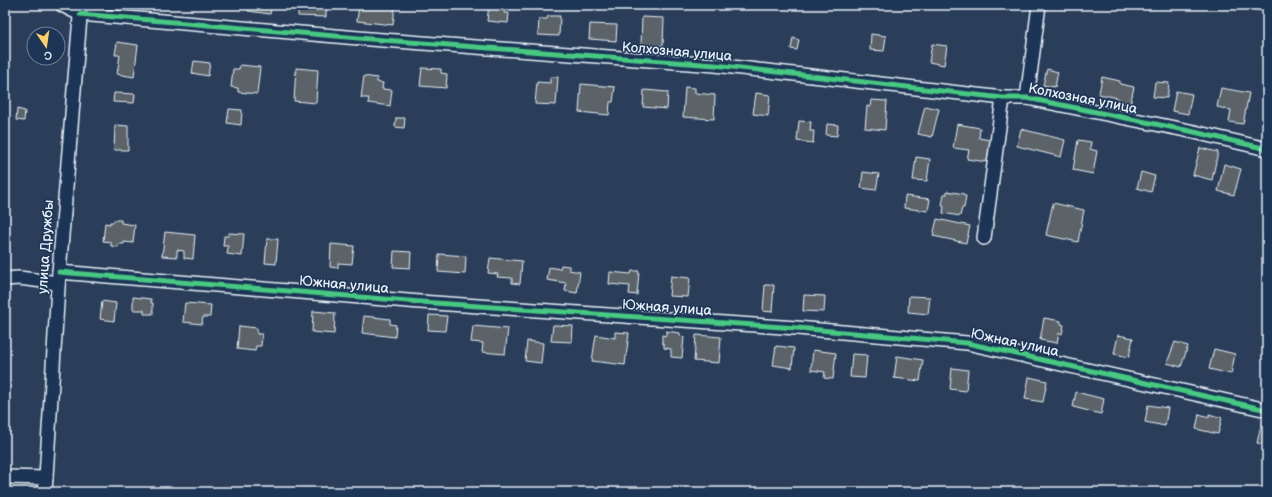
<svg xmlns="http://www.w3.org/2000/svg" width="1272" height="497" font-family="'Balsamiq Sans',sans-serif">
	<style>
		.building { fill: #5c6368; stroke: #e8f1f8 }
		.lines { fill: none; stroke-linecap: round; stroke-linejoin: round }
		.minor-casing { stroke: #e8f1f8; stroke-width: 16 }
		.minor { stroke: #1d3557; stroke-width: 13 }
		.cycleway-casing { stroke: #1d3557; stroke-width: 8 }
		.cycleway { stroke: #46c982; stroke-width: 5 }
		.labels { text-anchor: middle; stroke-width: 3; stroke-linejoin: round; paint-order: stroke }
		.street-label { font-size: 14px; fill: #e8f1f8; stroke: #1d3557 }
	</style>
	<rect width="100%" height="100%" fill="#2a3e5a"/>
	<filter id="ink" filterUnits="userSpaceOnUse"><feTurbulence type="fractalNoise" baseFrequency=".025" numOctaves="2"/><feDisplacementMap in="SourceGraphic" scale="8" xChannelSelector="R" yChannelSelector="G"/><feConvolveMatrix kernelMatrix="1 2 1 2 8 2 1 2 1" color-interpolation-filters="sRGB"/></filter>
	<g filter="url(#ink)">
		<g class="building">
			<polygon points="248,5 272,5 270,14 248,11"/>
			<polygon points="298,5 326,5 326,17 298,16"/>
			<polygon points="359,5 395,5 393,25 357,21"/>
			<polygon points="489,5 505,5 504,13 509,13 508,23 487,21"/>
			<polygon points="1249,5 1267,5 1267,7 1264,6 1262,11 1248,8"/>
			<polygon points="548,16 560,16 559,36 538,35 539,19 547,19"/>
			<polygon points="642,17 664,18 663,46 641,45"/>
			<polygon points="590,24 617,25 616,41 589,39"/>
			<polygon points="871,34 886,36 884,51 870,50"/>
			<polygon points="31,35 34,36 34,52 29,51"/>
			<polygon points="793,38 799,40 797,50 791,49"/>
			<polygon points="117,42 138,45 134,77 117,74 120,55 115,55"/>
			<polygon points="932,44 947,46 944,65 929,62"/>
			<polygon points="194,61 210,63 208,76 192,73"/>
			<polygon points="240,65 260,67 257,94 238,92 238,88 231,87 233,69 239,69"/>
			<polygon points="296,68 318,70 316,103 294,101"/>
			<polygon points="422,68 441,69 441,73 447,74 446,88 420,86"/>
			<polygon points="1047,69 1058,72 1055,87 1043,85"/>
			<polygon points="364,76 377,78 377,82 383,83 382,89 392,90 390,106 368,103 369,98 361,98"/>
			<polygon points="550,77 558,77 556,105 535,104 537,82 550,83"/>
			<polygon points="1102,77 1120,81 1120,84 1134,87 1130,105 1117,102 1118,98 1099,94"/>
			<polygon points="1155,82 1169,83 1167,98 1153,97"/>
			<polygon points="581,84 615,87 613,102 610,102 609,115 579,112"/>
			<polygon points="685,87 695,88 695,93 715,95 714,119 683,117"/>
			<polygon points="1221,88 1249,93 1243,124 1229,122 1231,110 1217,107"/>
			<polygon points="644,90 668,92 667,109 643,107"/>
			<polygon points="1176,91 1192,94 1188,114 1172,111"/>
			<polygon points="114,93 135,94 134,103 113,102"/>
			<polygon points="756,93 770,95 768,116 753,114"/>
			<polygon points="871,100 887,101 885,130 865,128 867,106 870,107"/>
			<polygon points="925,106 939,109 932,137 918,134"/>
			<polygon points="17,109 25,111 24,121 16,120"/>
			<polygon points="229,109 242,110 241,125 227,123"/>
			<polygon points="396,118 405,118 404,128 395,127"/>
			<polygon points="799,121 811,122 810,131 814,131 813,143 797,141"/>
			<polygon points="827,124 838,125 837,136 826,135"/>
			<polygon points="957,124 980,128 979,138 990,140 987,162 967,159 969,150 953,148"/>
			<polygon points="115,125 128,126 128,150 114,150"/>
			<polygon points="1021,129 1065,140 1061,157 1017,146"/>
			<polygon points="1078,140 1091,142 1090,149 1097,151 1093,174 1073,170"/>
			<polygon points="1200,148 1218,152 1212,180 1193,175"/>
			<polygon points="916,157 930,159 927,181 913,180"/>
			<polygon points="1224,164 1241,169 1234,195 1218,191"/>
			<polygon points="863,172 879,174 876,190 861,188"/>
			<polygon points="1141,172 1155,176 1151,192 1137,188"/>
			<polygon points="947,191 964,194 964,196 966,196 964,208 962,208 960,216 943,213 944,206 942,206 944,194 947,194"/>
			<polygon points="905,196 930,199 928,211 904,208"/>
			<polygon points="1053,203 1084,210 1078,242 1046,235"/>
			<polygon points="937,219 970,226 966,243 933,236"/>
			<polygon points="114,220 121,220 121,223 135,225 133,243 124,242 124,244 118,244 118,247 111,246 111,242 103,241 105,223 110,224 110,222 114,222"/>
			<polygon points="165,232 195,235 193,259 184,258 184,251 177,250 177,257 162,256"/>
			<polygon points="229,233 244,234 242,256 227,254 228,246 223,246 224,236 228,236"/>
			<polygon points="267,239 278,239 276,264 265,263"/>
			<polygon points="331,244 354,246 352,264 338,263 338,268 330,267"/>
			<polygon points="394,251 411,252 410,268 393,267"/>
			<polygon points="439,254 466,256 465,274 438,272"/>
			<polygon points="490,258 522,261 520,284 512,283 512,278 497,277 498,274 488,273"/>
			<polygon points="561,265 569,266 569,270 580,272 577,293 565,291 566,283 547,280 549,267 560,269"/>
			<polygon points="632,271 639,271 637,295 629,294 630,286 609,284 610,272 631,274"/>
			<polygon points="671,276 690,278 688,297 669,296"/>
			<polygon points="765,285 774,285 772,312 763,311"/>
			<polygon points="804,295 825,296 824,312 803,311"/>
			<polygon points="909,296 930,297 928,314 908,312"/>
			<polygon points="133,297 151,299 151,303 153,303 153,314 144,314 144,310 133,310"/>
			<polygon points="102,301 116,303 114,321 100,319"/>
			<polygon points="185,303 211,305 210,317 203,317 202,324 183,322"/>
			<polygon points="313,311 335,313 334,334 312,332"/>
			<polygon points="429,315 447,316 445,331 428,330"/>
			<polygon points="364,316 390,319 390,324 396,325 395,337 362,333"/>
			<polygon points="1044,318 1061,321 1061,324 1064,325 1062,334 1059,333 1057,343 1040,340"/>
			<polygon points="553,325 573,326 572,342 551,341"/>
			<polygon points="239,326 257,328 257,334 262,334 261,346 256,346 255,351 237,349"/>
			<polygon points="473,326 508,329 505,354 482,352 483,343 471,342"/>
			<polygon points="666,331 680,333 680,336 684,337 682,358 671,357 671,349 664,348 664,344 662,343 662,335 666,336"/>
			<polygon points="615,332 629,333 625,365 592,361 596,335 615,338"/>
			<polygon points="696,335 721,337 719,363 694,361"/>
			<polygon points="1118,335 1133,338 1129,357 1114,354"/>
			<polygon points="527,341 543,343 541,363 525,361"/>
			<polygon points="1175,342 1188,346 1181,367 1167,363"/>
			<polygon points="776,346 794,348 792,368 773,365"/>
			<polygon points="1214,349 1235,354 1231,374 1209,369"/>
			<polygon points="813,350 836,353 833,379 824,378 825,372 811,370"/>
			<polygon points="852,354 867,355 865,378 850,377"/>
			<polygon points="897,356 923,360 920,381 894,378"/>
			<polygon points="952,368 968,370 966,391 950,389"/>
			<polygon points="1029,377 1047,381 1043,402 1025,399"/>
			<polygon points="1076,392 1104,399 1101,414 1073,407"/>
			<polygon points="1148,405 1168,408 1165,426 1145,422"/>
			<polygon points="1199,414 1209,417 1209,414 1222,418 1218,434 1196,429"/>
			<polygon points="1261,425 1267,426 1267,445 1257,443"/>
		</g>
		<g class="lines">
			<g class="minor-casing">
				<g id="minor">
					<polyline points="62,5 80,14 370,39 715,65 1003,98 1027,98 1190,131 1267,149"/>
					<polyline points="1027,98 1039,5"/>
					<polyline points="984,238 1003,98"/>
					<polyline points="59,272 420,302 797,328 967,343 1267,410"/>
					<polyline points="5,279 19,278 58,283"/>
					<polyline points="5,477 46,478"/>
					<polyline points="45,492 59,272 81,5"/>
				</g>
			</g>
			<use href="#minor" class="minor"/>
			<g class="cycleway-casing">
				<g id="cycleway">
					<polyline points="80,14 370,39 715,65 1003,98 1027,98 1190,131 1267,149"/>
					<polyline points="59,272 420,302 797,328 967,343 1267,410"/>
				</g>
			</g>
			<use href="#cycleway" class="cycleway"/>
		</g>
	</g>
	<g class="labels">
		<g class="street-label">
			<text transform="translate(677 51) rotate(5)" y="5">Колхозная улица</text>
			<text transform="translate(1083 98) rotate(11)" y="5">Колхозная улица</text>
			<text transform="translate(45 247) rotate(-86)" y="5">улица Дружбы</text>
			<text transform="translate(344 284) rotate(5)" y="5">Южная улица</text>
			<text transform="translate(667 307) rotate(4)" y="5">Южная улица</text>
			<text transform="translate(1015 342) rotate(12)" y="5">Южная улица</text>
		</g>
	</g>
	<rect width="1272" height="497" fill="none" stroke="#1d3557" stroke-width="20"/>
	<rect x="10" y="10" width="1252" height="477" fill="none" stroke="#e8f1f8" stroke-width="1.5" filter="url(#ink)"/>
	<g transform="translate(46 46) rotate(167)"><circle r="19" fill="#1d3557" stroke="#6e8097"/>
	<path d="M0-3L7 15L0 10L-7 15Z" fill="#ffd166"/>
	<text y="-6" font-size="11" font-weight="bold" text-anchor="middle" fill="#e8f1f8">С</text>
	</g>
</svg>
